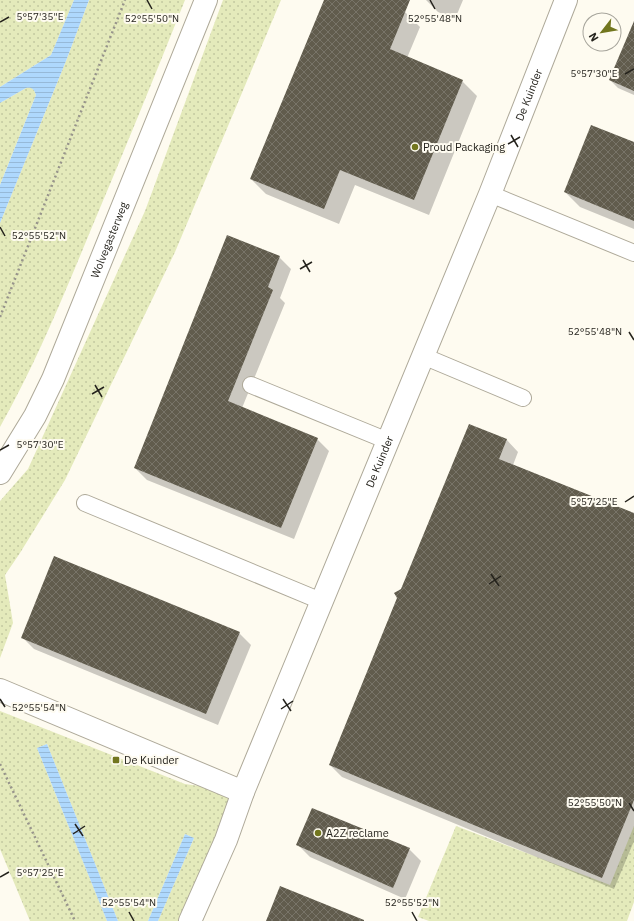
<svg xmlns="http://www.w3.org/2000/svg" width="634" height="921" font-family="'IBM Plex Sans',sans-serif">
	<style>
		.grass { fill: url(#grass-dots) }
		.water { fill: url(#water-rules) }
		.shadow { fill: #0003 }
		.building { fill: url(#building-cross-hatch) }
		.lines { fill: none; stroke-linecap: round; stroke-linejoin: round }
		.lane-casing { stroke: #aea999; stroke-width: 18 }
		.street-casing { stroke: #aea999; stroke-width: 24 }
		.secondary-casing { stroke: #aea999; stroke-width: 24 }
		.path { stroke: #97948b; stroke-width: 2.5; stroke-dasharray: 2 3; stroke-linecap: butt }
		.lane { stroke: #fff; stroke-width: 16 }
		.street { stroke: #fff; stroke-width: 22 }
		.secondary { stroke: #fff; stroke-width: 22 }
		.ticks { fill: none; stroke: #25231d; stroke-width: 1.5 }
		.poi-dot { fill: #72761e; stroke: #fefbf0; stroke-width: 1.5 }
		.labels { text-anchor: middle; stroke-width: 4; stroke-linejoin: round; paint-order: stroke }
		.street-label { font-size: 11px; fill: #25231d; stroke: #fefbf0 }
		.poi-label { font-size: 11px; fill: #25231d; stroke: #fefbf0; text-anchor: start }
		.ticks-label { font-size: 10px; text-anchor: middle; fill: #25231d; stroke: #fefbf0; stroke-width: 4; stroke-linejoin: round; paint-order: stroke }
	</style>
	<defs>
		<pattern id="grass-dots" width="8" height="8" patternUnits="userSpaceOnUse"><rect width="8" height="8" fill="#e4eabb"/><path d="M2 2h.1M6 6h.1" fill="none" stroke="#c3c8a0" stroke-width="1.8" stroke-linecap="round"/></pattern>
		<pattern id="water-rules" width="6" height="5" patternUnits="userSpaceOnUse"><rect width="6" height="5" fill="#aed8fd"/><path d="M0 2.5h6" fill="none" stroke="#96b9d8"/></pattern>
		<pattern id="building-cross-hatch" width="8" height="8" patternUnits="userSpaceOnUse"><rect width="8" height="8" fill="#615c4d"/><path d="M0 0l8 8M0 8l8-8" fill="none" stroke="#787468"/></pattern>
	</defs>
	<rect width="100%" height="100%" fill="#fefbf0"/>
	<g class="grass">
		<polygon points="0,0 74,0 51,55 0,87"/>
		<path d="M89,0h96c-30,76 -61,151 -93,227 -28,68 -56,136 -92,200v-204l66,-162z"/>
		<polygon points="223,0 281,0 175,252 65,480 20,553 5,575 13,623 0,658 0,501 28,469 145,211"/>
		<polygon points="31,87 34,90 36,95 0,185 0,103 26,88"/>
		<polygon points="0,711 185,784 243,792 180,921 158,921 194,838 185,834 148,921 118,921 47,744 37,748 107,921 30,921 0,849"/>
		<polygon points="456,826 610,885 634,826 634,902 627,921 429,921 418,917"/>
	</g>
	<g class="water">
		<path d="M74,0h15l-23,61 -66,162v-38l36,-90c-2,-6 -4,-8 -10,-7l-26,15v-16l51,-32z"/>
		<polygon points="47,744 118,921 107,921 37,748"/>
		<polygon points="185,834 194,838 158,921 148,921"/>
	</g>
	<g class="shadow">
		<polygon points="325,0 377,0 405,12 420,27 407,58 462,81 477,96 429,215 355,185 339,224 266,194 251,179"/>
		<polygon points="426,0 463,0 455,19 438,12"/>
		<polygon points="634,58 634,95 618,88 610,80"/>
		<polygon points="634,143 634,229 580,207 565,192"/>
		<polygon points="279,257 291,269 280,298 285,303 242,408 317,439 329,451 294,539 147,480 135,468"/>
		<polygon points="506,439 518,452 513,465 634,514 634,841 614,889 342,777 330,765 402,590"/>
		<polygon points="239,633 251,645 218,725 34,649 22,637"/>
		<polygon points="298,845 409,849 421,861 405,899 310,857"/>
	</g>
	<g class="building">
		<polygon points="324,0 410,0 390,49 463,80 414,200 340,170 324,209 250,179"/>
		<polygon points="634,21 634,91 609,80"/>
		<polygon points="591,125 634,142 634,221 564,192"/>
		<polygon points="227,235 280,256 268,287 273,290 228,401 318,438 281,528 134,468"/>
		<polygon points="469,424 507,439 499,459 634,513 634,800 602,878 329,765 397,598 394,593 401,589"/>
		<polygon points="54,556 240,632 206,714 21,638"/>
		<polygon points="312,808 410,848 393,888 296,845"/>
		<polygon points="280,886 364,920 364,921 266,921"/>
	</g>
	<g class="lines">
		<g class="lane-casing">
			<g id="lane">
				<polyline points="490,194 634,253"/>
				<polyline points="423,356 523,398"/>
				<polyline points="251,385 388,441"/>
				<polyline points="85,503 321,601"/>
			</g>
		</g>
		<g class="street-casing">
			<g id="street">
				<polyline points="0,690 243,792"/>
				<path id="s1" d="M190,921l36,-81 17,-48 247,-598 76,-194"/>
			</g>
		</g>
		<g class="secondary-casing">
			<g id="secondary">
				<path id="s2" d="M0,473l35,-57 18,-37 153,-379"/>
			</g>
		</g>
		<g class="path">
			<polyline points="0,317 125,0"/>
			<polyline points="0,764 75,921"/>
		</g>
		<use href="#lane" class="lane"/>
		<use href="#street" class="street"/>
		<use href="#secondary" class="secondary"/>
	</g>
	<path class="ticks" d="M147,0l5,9M430,0l5,9M0,22l9,-5M625,74l9,-5M511,135l7,12M508,144l12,-7M0,227l5,9M303,260l7,12M300,269l12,-7M629,332l5,8M95,385l7,12M92,394l12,-7M0,450l9,-5M625,502l9,-6M491,574l8,12M489,584l12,-8M0,699l5,8M283,699l8,12M281,709l12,-8M629,803l5,8M75,824l8,12M73,834l12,-8M0,877l9,-5M129,912l5,9M412,912l5,9"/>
	<g class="poi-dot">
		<circle cx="415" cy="147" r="4"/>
		<rect x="112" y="756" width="8" height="8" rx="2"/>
		<circle cx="318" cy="833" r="4"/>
	</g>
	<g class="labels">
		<g class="street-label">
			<text dy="4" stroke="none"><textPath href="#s1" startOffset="893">De Kuinder</textPath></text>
			<text dy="4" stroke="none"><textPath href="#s2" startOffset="258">Wolvegasterweg</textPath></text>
			<text dy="4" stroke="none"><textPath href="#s1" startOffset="497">De Kuinder</textPath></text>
		</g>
		<g class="poi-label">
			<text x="423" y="151">Proud Packaging</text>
			<text x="124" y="764">De Kuinder</text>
			<text x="326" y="837">A2Z reclame</text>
		</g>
	</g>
	<g class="ticks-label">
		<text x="40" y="20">5°57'35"E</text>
		<text x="152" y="22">52°55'50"N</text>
		<text x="435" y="22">52°55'48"N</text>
		<text x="594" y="77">5°57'30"E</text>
		<text x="39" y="239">52°55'52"N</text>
		<text x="595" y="335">52°55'48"N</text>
		<text x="40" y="448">5°57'30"E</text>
		<text x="594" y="505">5°57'25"E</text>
		<text x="39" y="711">52°55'54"N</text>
		<text x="595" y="806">52°55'50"N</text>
		<text x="40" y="876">5°57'25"E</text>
		<text x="129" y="906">52°55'54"N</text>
		<text x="412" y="906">52°55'52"N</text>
	</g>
	<g transform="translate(602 32) rotate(239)"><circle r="19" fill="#fefbf0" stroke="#a7a59c"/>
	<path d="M0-3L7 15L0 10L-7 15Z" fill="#72761e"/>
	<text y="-6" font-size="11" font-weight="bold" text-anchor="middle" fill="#25231d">N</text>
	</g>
</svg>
